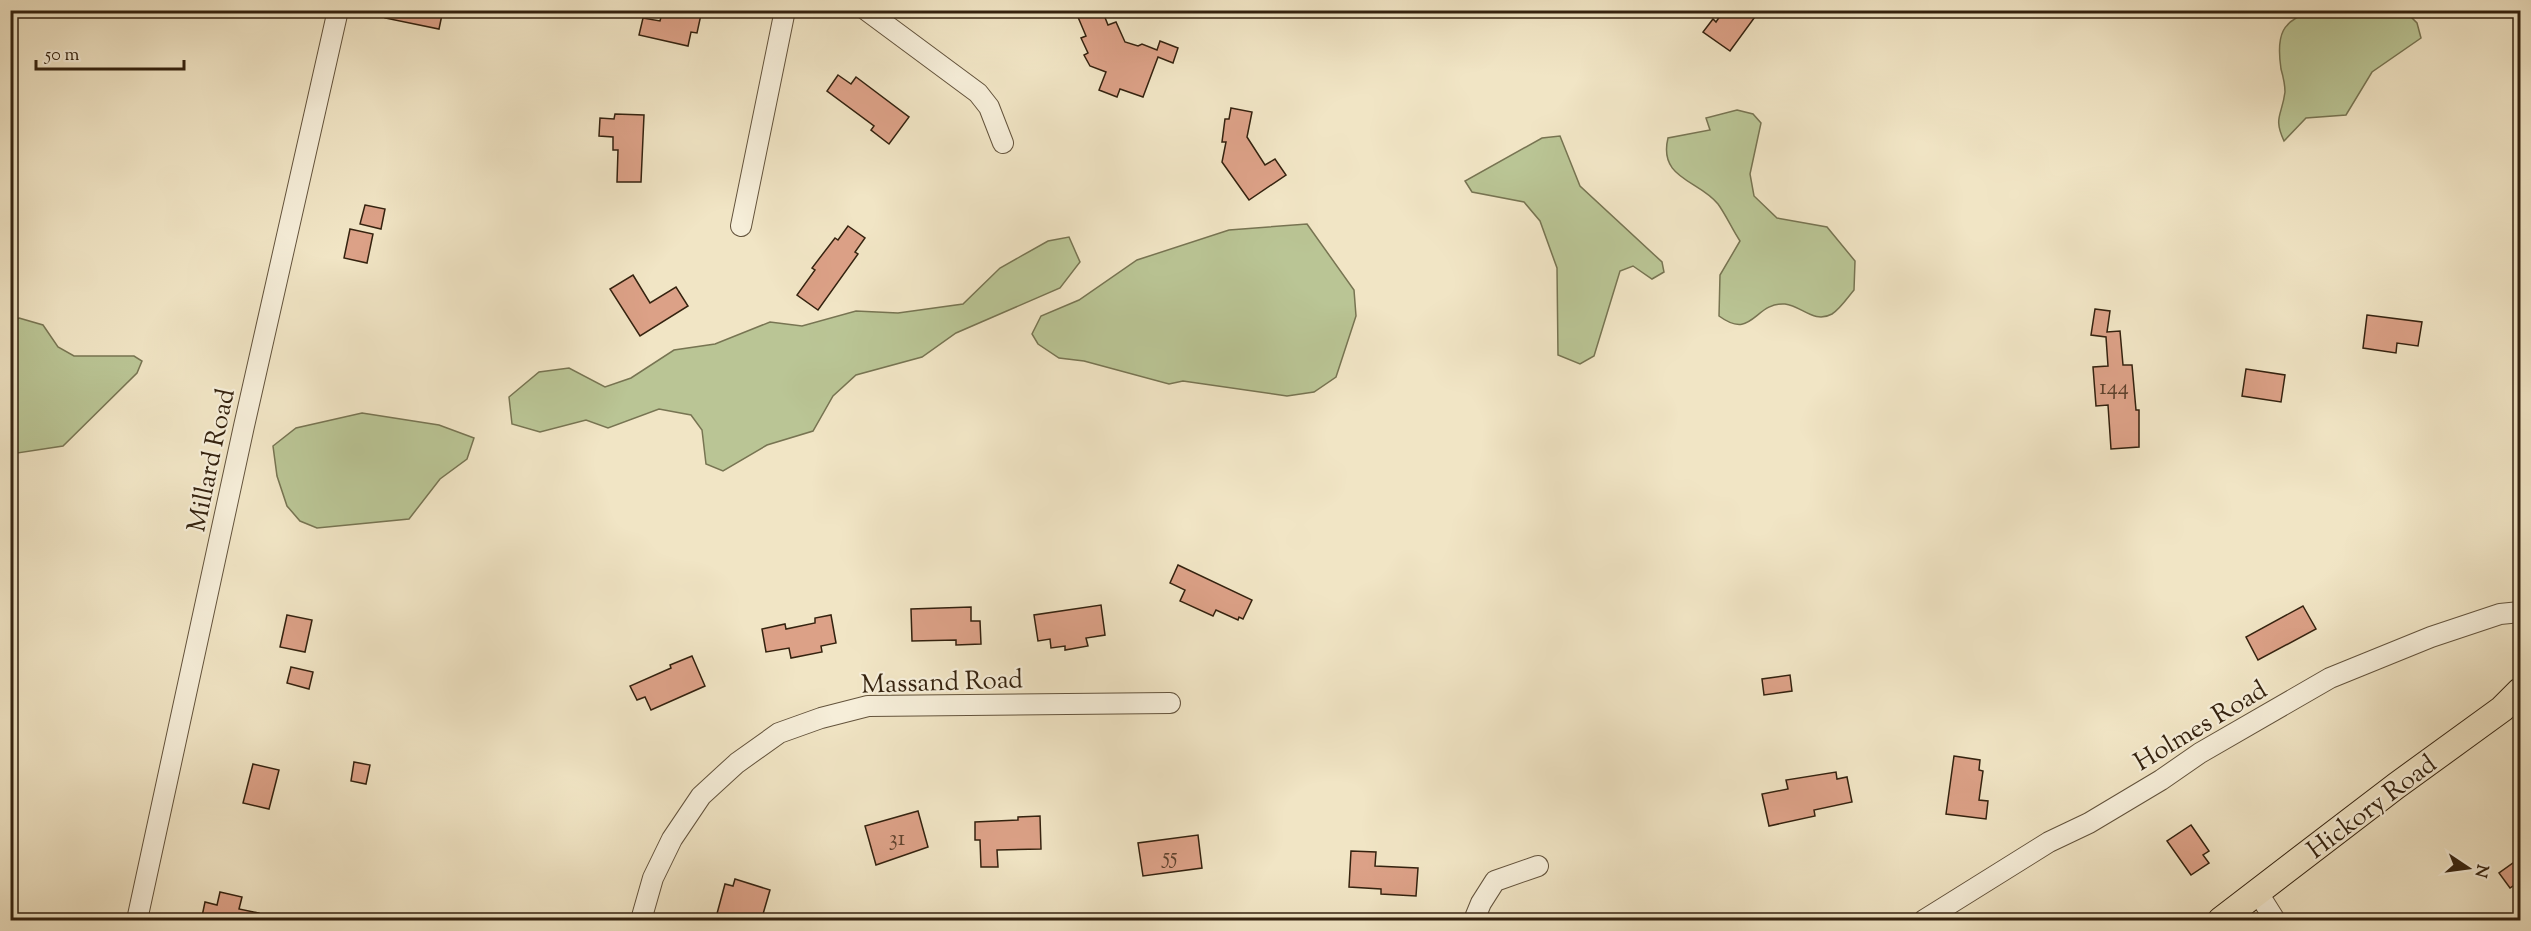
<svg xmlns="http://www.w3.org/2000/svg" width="2531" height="931" font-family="'Sorts Mill Goudy',serif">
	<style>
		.green { fill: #bac595; stroke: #777452; stroke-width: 1.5 }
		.building { fill: #dca187; stroke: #34220f; stroke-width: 1.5 }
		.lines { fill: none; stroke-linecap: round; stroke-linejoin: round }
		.minor-casing { stroke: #63533c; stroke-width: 22 }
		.major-casing { stroke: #34220f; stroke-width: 28 }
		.minor { stroke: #f6eed9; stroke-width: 20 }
		.major { stroke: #f1e5c5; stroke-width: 26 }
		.labels { text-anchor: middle; stroke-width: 4.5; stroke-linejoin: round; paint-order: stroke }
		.number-label { font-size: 22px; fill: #5e422d }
		.street-label { font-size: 26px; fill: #34220f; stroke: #f6eed9 }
	</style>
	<rect width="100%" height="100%" fill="#f1e5c5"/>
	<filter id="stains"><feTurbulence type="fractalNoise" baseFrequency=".00333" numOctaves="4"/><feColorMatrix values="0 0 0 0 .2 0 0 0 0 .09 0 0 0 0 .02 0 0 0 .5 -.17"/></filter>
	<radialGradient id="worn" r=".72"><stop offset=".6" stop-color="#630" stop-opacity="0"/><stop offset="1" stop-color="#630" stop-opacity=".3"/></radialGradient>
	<g class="green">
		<path d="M2315,10l90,1 12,12 4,15 -49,34 -26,43 -40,3 -22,23c-11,-24 -2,-25 1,-49 0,-7 -2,-16 -4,-23 -5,-34 0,-49 34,-59z"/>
		<path d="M1737,110l16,4 8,9 -11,51 4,22 23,22 50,9 28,34 -1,29c-6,7 -14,19 -22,24 -18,10 -30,-8 -47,-10 -31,-2 -32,37 -66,12l1,-41 20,-34c-8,-12 -14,-26 -22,-37 -19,-24 -60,-25 -50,-66l42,-8 -4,-12z"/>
		<polygon points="1560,136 1580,186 1662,262 1664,272 1652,279 1633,266 1620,271 1594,356 1580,364 1558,355 1557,268 1540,221 1524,202 1472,192 1465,181 1542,138"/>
		<polygon points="1307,224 1354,290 1356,316 1336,377 1314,392 1287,396 1183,381 1169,384 1084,361 1059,358 1038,344 1032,334 1041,316 1079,300 1137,260 1229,230"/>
		<polygon points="1069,237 1080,262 1060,288 956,333 922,357 856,375 833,396 813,431 767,445 723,471 706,464 702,430 691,415 659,409 608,428 586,420 540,432 512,424 509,397 539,372 569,368 605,387 631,378 674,350 715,344 770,322 802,326 856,311 898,313 963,304 1000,268 1048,241"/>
		<polygon points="19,318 43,325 58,347 74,356 134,356 142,361 137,373 63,446 11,454 11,323"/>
		<polygon points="362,413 439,425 474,438 467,459 440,479 409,519 317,528 300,521 287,506 277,476 273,446 296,428"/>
	</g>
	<g class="building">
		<polygon points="386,10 443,10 439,29 385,18"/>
		<polygon points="663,10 702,10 697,33 691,32 688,46 639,35 643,18 660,21"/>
		<polygon points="1075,10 1102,10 1108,25 1116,22 1125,42 1138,46 1142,44 1157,50 1160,41 1178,48 1173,63 1158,57 1143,97 1120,89 1117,97 1099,90 1106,72 1090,66 1084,55 1088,53 1081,38 1086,36"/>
		<polygon points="1724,10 1760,10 1730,51 1703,32 1713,19 1716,22"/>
		<polygon points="838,75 851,84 856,77 909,117 889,144 871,130 874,126 827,91"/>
		<polygon points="1231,108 1252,112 1247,137 1265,165 1275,159 1286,175 1249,200 1222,162 1226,142 1222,142 1225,119 1229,119"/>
		<polygon points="615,114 644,115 641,182 617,182 618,150 613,150 613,137 599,136 600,118 614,119"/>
		<polygon points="365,205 385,209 381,229 360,224"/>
		<polygon points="848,226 865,238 855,252 858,254 818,310 797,295 815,270 812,268 835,238 838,240"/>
		<polygon points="350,229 373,234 367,263 344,258"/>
		<polygon points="633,275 650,303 676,287 688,306 640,336 610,289"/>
		<polygon points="2095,309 2110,311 2107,332 2120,331 2123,365 2132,365 2136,410 2139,410 2139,447 2111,449 2108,405 2096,406 2093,367 2108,366 2106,337 2091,335"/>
		<polygon points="2367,315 2422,322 2418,346 2397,343 2396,353 2363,348"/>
		<polygon points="2246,369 2285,375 2281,402 2242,396"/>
		<polygon points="1178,565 1252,600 1243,619 1239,617 1238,620 1216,610 1213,616 1180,601 1185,590 1170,583"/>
		<polygon points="1101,605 1105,635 1086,638 1088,646 1065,650 1065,646 1051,648 1050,639 1038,641 1034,615"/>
		<polygon points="2303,606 2316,629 2258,660 2246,637"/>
		<polygon points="971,607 971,621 980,621 981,644 956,645 956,640 912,641 911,609"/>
		<polygon points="287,615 312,620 305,652 280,647"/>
		<polygon points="831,615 836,643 821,646 822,652 791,658 789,648 766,652 762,629 785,624 786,629 815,623 815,618"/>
		<polygon points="692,656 705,686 651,710 645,697 637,700 630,686 671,668 670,665"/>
		<polygon points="291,667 313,672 309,689 287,683"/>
		<polygon points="1790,675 1792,691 1764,695 1762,679"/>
		<polygon points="1954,756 1980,760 1979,770 1983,771 1979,800 1988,801 1986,819 1946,814"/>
		<polygon points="354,762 370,765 366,784 351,781"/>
		<polygon points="253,764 279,770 269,809 243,803"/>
		<polygon points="1836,772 1837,779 1847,777 1852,802 1814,810 1815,816 1769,826 1762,794 1788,789 1786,780"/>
		<polygon points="918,811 928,847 876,865 865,826"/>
		<polygon points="1040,816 1041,849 997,850 998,867 981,867 980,840 975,840 975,822 1018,820 1018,817"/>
		<polygon points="2191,825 2209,851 2203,855 2209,863 2191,875 2167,841"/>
		<polygon points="1198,835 1202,868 1143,876 1138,843"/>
		<polygon points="1351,851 1376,852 1375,866 1418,868 1416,896 1381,894 1381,889 1349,887"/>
		<polygon points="2520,858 2520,881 2510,888 2499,873"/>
		<polygon points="735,879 770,890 761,921 715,921 725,884 733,886"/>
		<polygon points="220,892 242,897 239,909 259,913 258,921 201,921 205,902 217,905"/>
	</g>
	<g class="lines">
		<g class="minor-casing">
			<g id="minor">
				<polyline points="866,10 978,93 989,107 1003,143"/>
				<polyline points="741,226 785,10"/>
				<polyline points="2258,893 2275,920"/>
				<polyline points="137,920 244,426 338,10"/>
				<polyline points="641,920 653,878 672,839 701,796 737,763 779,733 821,718 868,706 1170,703"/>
				<polyline points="1474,920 1481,903 1495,881 1538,866"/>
				<polyline points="1924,920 2049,842 2089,823 2161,780 2200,753 2330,678 2431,637 2500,614 2520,612"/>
			</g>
		</g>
		<g class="major-casing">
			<polyline id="major" points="2221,920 2396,786 2502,709 2520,691"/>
		</g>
		<use href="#minor" class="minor"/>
		<use href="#major" class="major"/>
	</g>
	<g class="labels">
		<g class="number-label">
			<text x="2114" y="394">144</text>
			<text x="897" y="845">31</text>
			<text x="1170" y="863">55</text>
		</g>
		<g class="street-label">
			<text transform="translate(210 460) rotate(-78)" y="9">Millard Road</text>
			<text transform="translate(942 681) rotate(-2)" y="9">Massand Road</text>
			<text transform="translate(2200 725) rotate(-31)" y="9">Holmes Road</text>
			<text transform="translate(2371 806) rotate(-37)" y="9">Hickory Road</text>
		</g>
	</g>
	<rect width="2531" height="931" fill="none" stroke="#f1e5c5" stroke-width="36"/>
	<rect x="12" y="12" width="2507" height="907" fill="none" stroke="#34220f" stroke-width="3"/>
	<rect x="18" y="18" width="2495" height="895" fill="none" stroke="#34220f" stroke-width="1.5"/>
	<g transform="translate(2468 868) rotate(103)" stroke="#f6eed9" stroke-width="4.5" paint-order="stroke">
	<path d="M0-4.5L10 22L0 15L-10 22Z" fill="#34220f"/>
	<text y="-9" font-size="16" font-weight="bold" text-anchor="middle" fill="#34220f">N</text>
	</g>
	<path d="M36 60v9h148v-9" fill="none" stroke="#34220f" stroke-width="3"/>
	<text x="45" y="60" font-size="18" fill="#34220f" stroke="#f6eed9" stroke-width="4.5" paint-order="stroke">50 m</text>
	<rect width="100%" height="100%" filter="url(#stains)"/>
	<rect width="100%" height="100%" fill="url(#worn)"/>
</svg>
